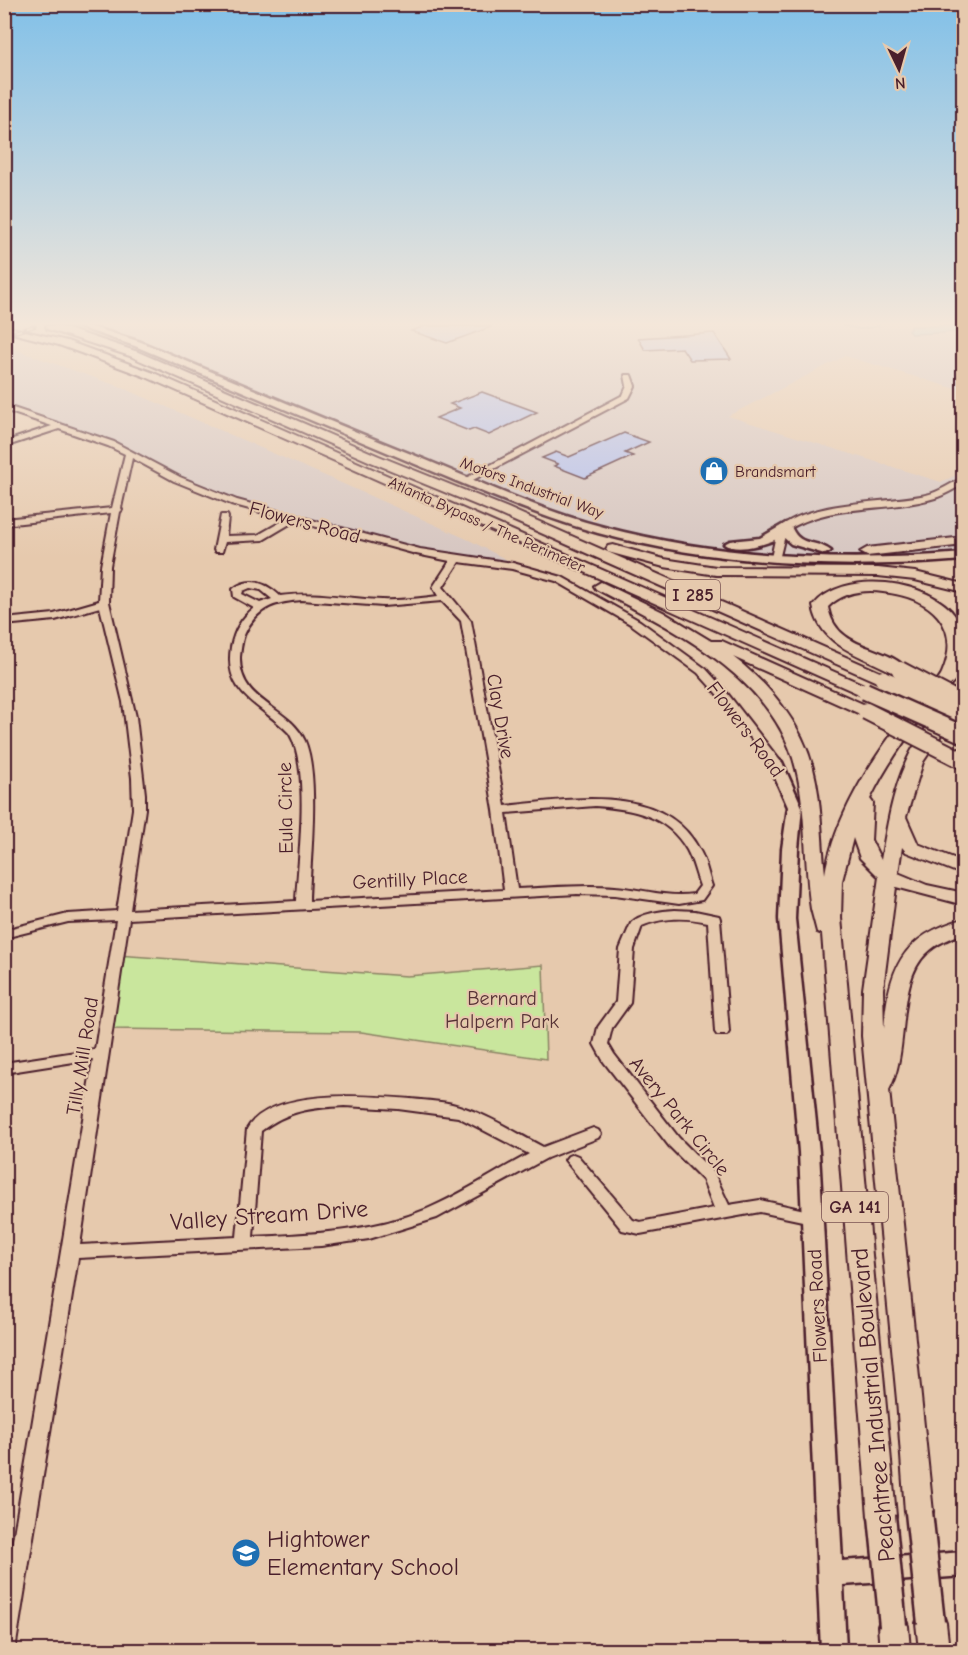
<svg xmlns="http://www.w3.org/2000/svg" width="968" height="1655" font-family="'Comic Neue',sans-serif">
	<style>
		.built { fill: #d6c6c1 }
		.green { fill: #c9e69d; stroke: #8a8264; stroke-width: 1.5 }
		.water { fill: #88d2e9; stroke: #6f8a9d; stroke-width: 1.5 }
		.lines { fill: none; stroke-linecap: round; stroke-linejoin: round }
		.stream { stroke: #6f8a9d; stroke-width: 2 }
		.building { fill: #b2bfef; stroke: #4a1f2b; stroke-width: 1.5 }
		.minor-casing { stroke: #4a1f2b; stroke-width: 4 }
		.major-casing { stroke: #4a1f2b; stroke-width: 5 }
		.highway-casing { stroke: #4a1f2b; stroke-width: 4 }
		.minor { fill: #e6c9ad; fill-rule: evenodd }
		.major { fill: #e6c9ad; fill-rule: evenodd }
		.highway { fill: #e6c9ad; fill-rule: evenodd }
		.rail-casing { stroke: #4a1f2b; stroke-width: 4 }
		.rail { stroke: #e6c9ad; stroke-width: 2; stroke-dasharray: 6; stroke-linecap: butt }
		.highway-bridge-far1-casing { stroke: #4a1f2b; stroke-width: 20; stroke-linecap: butt }
		.highway-bridge-casing { stroke: #4a1f2b; stroke-width: 31; stroke-linecap: butt }
		.highway-bridge-far1 { stroke: #e6c9ad; stroke-width: 16 }
		.highway-bridge { stroke: #e6c9ad; stroke-width: 26 }
		.labels { text-anchor: middle; stroke-width: 4.5; stroke-linejoin: round; paint-order: stroke }
		.far-poi-label { font-size: 16px; fill: #4a1f2b; stroke: #e6c9ad; text-anchor: start }
		.far-street-label { font-size: 16px; fill: #4a1f2b; stroke: #e6c9ad }
		.shield { fill: #e6c9ad; stroke: #795252; stroke-width: 1.5 }
		.shield-label { font-size: 18px; font-weight: bold; fill: #4a1f2b }
		.street-label { font-size: 20px; fill: #4a1f2b; stroke: #e6c9ad }
		.park-label { font-size: 20px; fill: #573336; stroke: #e6c9ad }
		.near-street-label { font-size: 24px; fill: #4a1f2b; stroke: #e6c9ad }
		.near-poi-label { font-size: 24px; fill: #4a1f2b; stroke: #e6c9ad; text-anchor: start }
	</style>
	<rect width="100%" height="100%" fill="#e6c9ad"/>
	<filter id="ink" filterUnits="userSpaceOnUse"><feTurbulence type="fractalNoise" baseFrequency=".0167" numOctaves="2"/><feDisplacementMap in="SourceGraphic" scale="12" xChannelSelector="R" yChannelSelector="G"/><feConvolveMatrix kernelMatrix="1 2 1 2 8 2 1 2 1" color-interpolation-filters="sRGB"/></filter>
	<g filter="url(#ink)">
		<g class="built">
			<polygon points="98,326 963,326 963,391 845,356 728,416 941,482 963,472 963,554 882,561 762,560 605,535 500,503 337,428 194,370"/>
			<polygon points="5,346 123,388 330,478 469,540 511,562 464,558 252,507 174,480 124,449 43,416 5,404"/>
		</g>
		<polygon class="green" points="117,955 407,976 543,965 546,1059 361,1032 107,1029"/>
		<polygon class="water" points="912,326 963,326 963,332 911,334 908,331"/>
		<g class="lines">
			<polyline class="stream" points="843,326 861,329 879,326"/>
		</g>
		<g class="building">
			<polygon points="425,326 491,326 491,327 447,343 411,331"/>
			<polygon points="714,333 731,359 690,360 682,348 645,350 638,338"/>
			<polygon points="482,392 537,412 489,435 474,429 469,431 436,418 460,408 450,404"/>
			<polygon points="624,433 649,442 625,453 633,456 585,478 554,466 558,464 542,458 556,452 569,457"/>
		</g>
		<g class="lines">
			<g class="minor-casing">
				<g id="minor">
					<polygon points="625,375 631,375 635,386 629,398 469,482 462,480 623,395 627,386"/>
					<path d="M4,405l110,37 66,35 57,23 183,49 93,14 49,14 78,44 66,48 18,20 57,73 -2,2h-8l-55,-71 -18,-20 -66,-48 -76,-44 -44,-12 -53,-7 -16,25 28,34 34,185c64,-6 159,-25 195,45 6,10 8,24 12,35l-10,14 -23,4 -64,-9 -38,-1 -448,25 -49,326 157,-8 10,-108c23,-42 124,-33 164,-30 18,2 37,2 54,9 27,9 53,26 78,39l50,-19 5,2 3,4 -3,4 -51,20 -110,60 -68,21 -48,7 -243,12 -63,392h-11v-56l89,-535 -89,14v-10l91,-14 21,-129 -48,2 -64,16v-8l64,-16 49,-3 16,-102 -1,-31 -9,-76 -23,-95 -45,13 -51,5v-6l50,-5 45,-13 2,-35 10,-53 -107,12v-6l108,-11 13,-54 -17,-8 -49,-17 -55,18v-5l48,-16 -48,-16zM132,458l42,23 57,23 55,15 -28,16 -32,1 2,-19 -1,-2h-6l-7,35 2,2h6l3,-10 38,-2 32,-19 121,33 34,7 -17,26 5,9c-18,2 -37,5 -56,4 -34,-1 -68,-9 -102,-4 -14,-13 -30,-20 -47,-7l1,8 20,11c-12,9 -20,23 -23,39 -8,48 30,57 58,86 22,35 9,127 7,168l-166,9 15,-101v-15l-9,-77 -27,-115 1,-36 10,-54 2,-2 -1,-2zM250,588l11,2 11,9 -12,4 -18,-9 1,-3zM302,600l81,6 59,-5 19,20 33,189 10,80 -195,11c1,-41 11,-124 -4,-160 -16,-36 -66,-37 -65,-84 1,-9 2,-19 6,-26 13,-25 31,-29 56,-31zM595,806c38,3 72,9 92,44 6,11 9,25 13,36l-6,8c-27,4 -52,-5 -79,-7 -33,-3 -66,1 -98,2l-11,-76zM344,1106l54,3 60,8 71,37c-34,18 -67,40 -102,55 -55,23 -115,25 -174,28l8,-106c28,-21 49,-23 83,-25z"/>
					<path d="M964,478v6c-10,5 -19,11 -29,14 -49,15 -104,4 -149,33l-7,29h-6l-2,-2 6,-28c31,-30 107,-26 149,-35 14,-3 24,-12 38,-17z"/>
					<path d="M675,910l20,1 24,5 1,3 9,113 -2,3h-10l-2,-3 -7,-110c-22,-5 -45,-5 -66,4l-8,23 -4,54 -18,25 -4,16 6,10 65,84 35,35 15,32 31,-5 58,13 2,4 -2,4 -6,2 -52,-11 -120,22 -18,-4 -57,-70 3,-4 5,-2 5,2 55,64 7,2 74,-14 -11,-28 -34,-34 -65,-84 -10,-18 4,-17 18,-25 4,-53 11,-26c10,-10 30,-12 44,-13z"/>
				</g>
			</g>
			<g class="major-casing">
				<g id="major">
					<path d="M76,326h13l52,16c95,40 190,80 285,118 58,24 116,51 178,67 117,31 239,36 360,26v7c-123,10 -247,5 -366,-27 -61,-17 -119,-43 -178,-67 -95,-40 -190,-80 -285,-120z"/>
					<path d="M786,523l4,1c9,25 24,14 41,27l-6,3 -34,-10 -9,-8c-12,8 -46,17 -58,8l6,-3 30,-3z"/>
					<polygon points="775,758 782,762 802,807 798,849 795,919 819,1152 842,1561 964,1552 964,1576 843,1585 846,1650 821,1650 799,1152 779,919 782,849 788,807 768,762"/>
				</g>
			</g>
			<g class="highway-casing">
				<g id="highway">
					<polygon points="4,326 67,341 154,373 871,688 873,691 865,696 859,694 146,377 59,345 4,331"/>
					<polygon points="46,326 59,326 138,352 379,456 508,508 889,676 891,679 883,684 877,682 498,514 371,462 130,356 47,329"/>
					<polygon points="964,537 964,545 867,556 860,552 867,548"/>
					<polygon points="613,545 664,559 716,567 878,568 915,572 964,584 964,592 915,580 878,576 716,575 664,567 608,552 606,549 608,546"/>
					<path d="M601,582l62,30 48,29h11l150,67 2,3 -2,3h-12l-127,-57c36,27 69,67 80,111 9,34 8,71 12,106 10,-57 44,-110 78,-155 8,-9 35,-37 39,-46 21,-48 -12,-76 -59,-81 -20,-3 -41,1 -55,15 8,45 59,37 80,63l-2,3h-12c-32,-18 -74,-26 -81,-67 29,-38 118,-27 143,11 7,10 6,25 7,36 0,2 2,11 0,16 -3,8 -26,29 -33,38 -23,29 -44,59 -60,92l3,4 -2,37 10,20c6,-33 11,-67 25,-98 12,-28 35,-52 52,-76l6,-2v17l-41,61 -17,55 12,27 46,18v13l-58,-23 -4,-5 -4,26 29,12 37,8v12l-68,-18 -13,102 1,40c5,-59 16,-93 80,-110v14c-13,5 -27,10 -37,20 -32,29 -16,97 -38,137l44,422 -4,9 -10,4 -10,-4 -4,-9 -8,-112 -35,-364 1,-47 16,-112 -19,-19 -7,-20 -11,43 -1,37 55,598 -4,9 -10,4 -10,-4 -4,-9 -46,-582 -5,-2 -6,-23c-7,-46 -4,-96 -15,-140 -22,-93 -124,-140 -200,-180l-2,-3z"/>
					<polygon points="931,1608 942,1612 946,1623 949,1650 919,1650 916,1623 920,1612"/>
					<polygon points="893,1611 904,1615 908,1626 910,1650 880,1650 878,1626 882,1615"/>
				</g>
			</g>
			<use href="#minor" class="minor"/>
			<use href="#major" class="major"/>
			<use href="#highway" class="highway"/>
			<g class="rail-casing">
				<polyline id="rail" points="4,335 35,326"/>
			</g>
			<use href="#rail" class="rail"/>
			<g class="highway-bridge-far1-casing">
				<g id="highway-bridge-far1">
					<polyline points="900,670 957,700"/>
					<polyline points="883,679 964,715"/>
					<polyline points="865,691 964,735"/>
					<polyline points="866,711 964,761"/>
				</g>
			</g>
			<g class="highway-bridge-casing">
				<g id="highway-bridge">
					<polyline points="919,1512 931,1623"/>
					<polyline points="882,1516 893,1626"/>
				</g>
			</g>
			<use href="#highway-bridge-far1" class="highway-bridge-far1"/>
			<use href="#highway-bridge" class="highway-bridge"/>
		</g>
	</g>
	<linearGradient id="sky" x2="0" y2="1"><stop stop-color="#81c0e8"/><stop offset="0.58" stop-color="#f4e7da"/><stop offset="1" stop-color="#f4e7da" stop-opacity="0"/></linearGradient>
	<rect width="968" height="558" fill="url(#sky)"/>
	<defs>
		<g id="shop-disc" transform="scale(1.5)"><circle r="9.5" fill="#1f6fb2" stroke="#e6c9ad"/><path d="M-5-2.5h2.3a2.7 3.5 0 0 1 5.4 0H5L5.5 6h-11ZM-1.5-2.5h3a1.5 2.3 0 0 0-3 0Z" fill="#fff"/></g>
		<g id="school-disc" transform="scale(1.5)"><circle r="9.5" fill="#1f6fb2" stroke="#e6c9ad"/><path d="M0-5L7-2L0 1L-7-2ZM-4 1L0 2.5L4 1V4Q0 6-4 4Z" fill="#fff"/></g>
	</defs>
	<g fill-rule="evenodd">
		<use href="#shop-disc" x="714" y="471"/>
		<use href="#school-disc" x="246" y="1553"/>
	</g>
	<g class="labels">
		<g class="far-poi-label">
			<text x="735" y="477">Brandsmart</text>
		</g>
		<g class="far-street-label">
			<text transform="translate(532 487) rotate(20)" y="6">Motors Industrial Way</text>
			<text transform="translate(487 524) rotate(24)" y="6">Atlanta Bypass / The Perimeter</text>
		</g>
		<g class="shield">
			<rect x="666" y="580" width="54" height="30" rx="4.5"/>
			<rect x="822" y="1192" width="66" height="30" rx="4.5"/>
		</g>
		<g class="shield-label">
			<text x="693" y="601">I 285</text>
			<text x="855" y="1213">GA 141</text>
		</g>
		<g class="street-label">
			<text transform="translate(305 522) rotate(15)" y="7">Flowers Road</text>
			<text transform="translate(501 716) rotate(80)" y="7">Clay Drive</text>
			<text transform="translate(746 729) rotate(53)" y="7">Flowers Road</text>
			<text transform="translate(285 808) rotate(-91)" y="7">Eula Circle</text>
			<text transform="translate(410 879) rotate(-3)" y="7">Gentilly Place</text>
			<text transform="translate(82 1056) rotate(-81)" y="7">Tilly Mill Road</text>
			<text transform="translate(680 1116) rotate(51)" y="7">Avery Park Circle</text>
			<text transform="translate(817 1306) rotate(-93)" y="7">Flowers Road</text>
		</g>
		<g class="park-label">
			<text x="502" y="1005">Bernard<tspan x="502" dy="23">Halpern Park</tspan></text>
		</g>
		<g class="near-street-label">
			<text transform="translate(269 1215) rotate(-4)" y="8">Valley Stream Drive</text>
			<text transform="translate(873 1405) rotate(-95)" y="8">Peachtree Industrial Boulevard</text>
		</g>
		<g class="near-poi-label">
			<text x="267" y="1547">Hightower<tspan x="267" dy="28">Elementary School</tspan></text>
		</g>
	</g>
	<rect width="968" height="1655" fill="none" stroke="#e6c9ad" stroke-width="24"/>
	<rect x="12" y="12" width="944" height="1631" fill="none" stroke="#4a1f2b" stroke-width="2" filter="url(#ink)"/>
	<g transform="translate(899 69) rotate(175)" stroke="#e6c9ad" stroke-width="4.5" paint-order="stroke">
	<path d="M0-4.5L10 22L0 15L-10 22Z" fill="#4a1f2b"/>
	<text y="-9" font-size="16" font-weight="bold" text-anchor="middle" fill="#4a1f2b">N</text>
	</g>
</svg>
